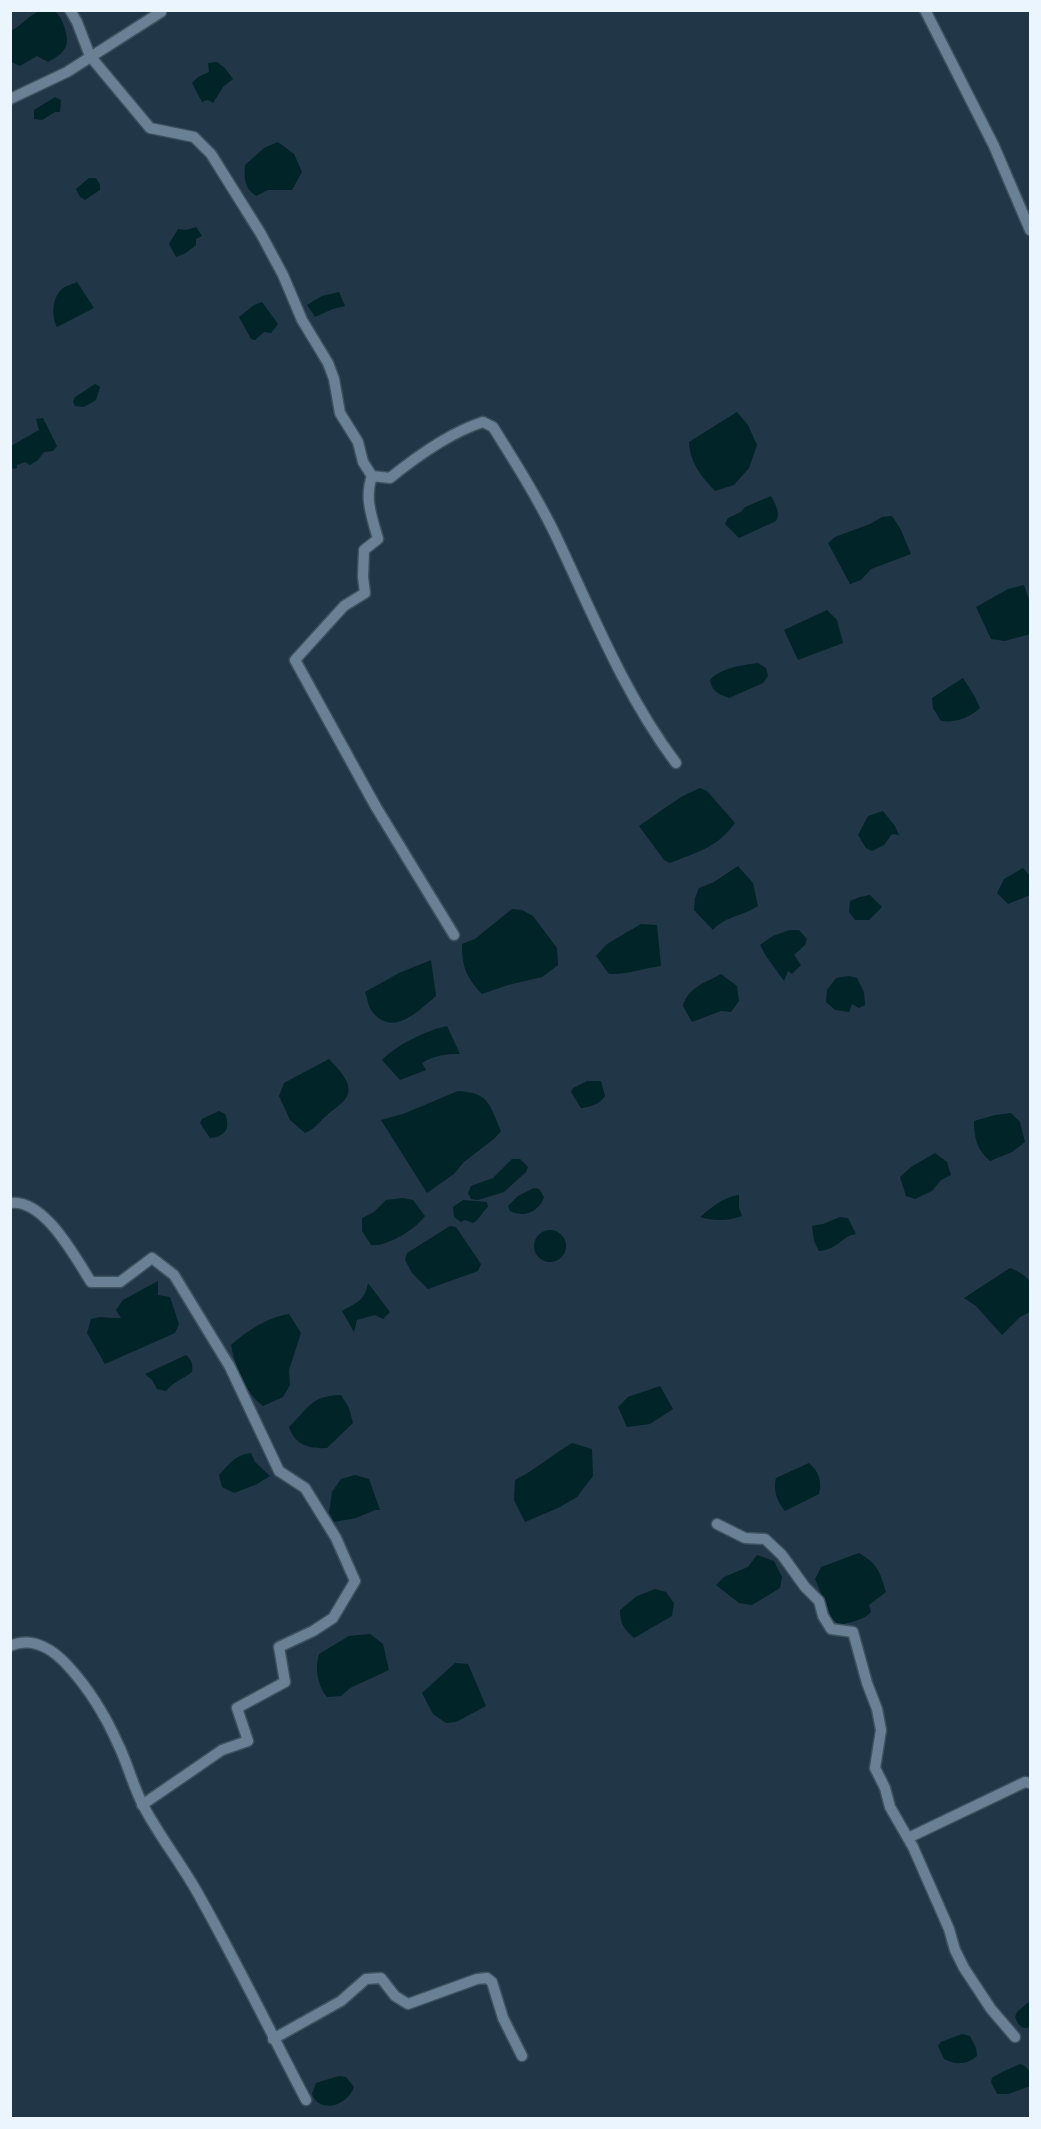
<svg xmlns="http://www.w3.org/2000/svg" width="1041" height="2129" font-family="Raleway,sans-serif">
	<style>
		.water { fill: #002428 }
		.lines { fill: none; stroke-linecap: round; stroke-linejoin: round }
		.minor-casing { stroke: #3e515f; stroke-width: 13 }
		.minor { stroke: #6a8195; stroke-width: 10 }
	</style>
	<rect width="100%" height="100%" fill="#213647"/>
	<g class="water">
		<path d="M40,11c5,0 11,-1 15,1 7,3 15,27 11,34 -3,8 -11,12 -18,16l-11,-6 -17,10 -9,-4v-31c11,-6 18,-16 29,-20z"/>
		<polygon points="217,62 225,68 233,79 223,87 213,103 208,100 202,102 192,83 198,77 209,72 208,63"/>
		<polygon points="55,97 61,100 60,112 55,112 42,120 34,119 34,110"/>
		<path d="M278,142l16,12 8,18 -10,18h-24l-12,6c-12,-8 -12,-18 -11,-31l19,-17z"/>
		<polygon points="89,178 96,178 100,185 100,190 85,200 80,197 76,189"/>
		<polygon points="196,227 202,236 196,239 196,245 186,253 176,257 169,244 178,229 186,230"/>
		<path d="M77,282l17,26 -37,19c-6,-11 -5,-30 6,-39 3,-2 10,-4 14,-6z"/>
		<polygon points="339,292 345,306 333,309 315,317 307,305 322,296"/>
		<polygon points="262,302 278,324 271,333 264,332 255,340 251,339 239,317 254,305"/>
		<polygon points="95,384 100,387 96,400 84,407 75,406 73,402 75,397"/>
		<path d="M737,412l11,13 9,20 -8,23 -15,17 -19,6c-14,-15 -25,-28 -26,-49z"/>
		<polygon points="43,418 57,446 53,451 44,452 38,460 30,465 25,462 17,465 17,468 13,469 11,464 11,446 39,430 36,419"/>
		<path d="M771,496c4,7 10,17 5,25l-37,17 -14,-14 3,-6 13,-6 4,-5z"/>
		<polygon points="892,516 900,528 911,554 871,569 861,580 850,584 828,543 835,537 870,524 882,517"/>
		<polygon points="1024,585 1030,603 1030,634 1005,641 991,639 976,607 1008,589"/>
		<polygon points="827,610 837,620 843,643 798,660 784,630"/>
		<path d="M758,663l8,5 2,8 -5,7 -34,15c-10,-4 -17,-6 -19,-18 10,-12 33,-15 48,-17z"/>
		<path d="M963,678l12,19 5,11c-11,10 -25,15 -39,13l-8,-13 -1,-10z"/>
		<path d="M700,788l7,3 28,32c-18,25 -38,29 -65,40l-6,-3 -25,-34 42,-29z"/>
		<polygon points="883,811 895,826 899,835 892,834 884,845 872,851 866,848 858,835 868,816"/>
		<path d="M738,866l15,17 5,23c-15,10 -33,10 -45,24l-19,-20 1,-12 4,-10 15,-6z"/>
		<polygon points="1023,868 1030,876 1030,895 1008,904 997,893 1004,879"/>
		<polygon points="870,895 882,907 869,920 855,920 849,912 850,901 860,897"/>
		<path d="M512,909l10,1 11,6 24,32 1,17 -16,12 -34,8 -26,9c-16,-17 -20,-27 -20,-50l13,-5z"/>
		<path d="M641,924l16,1 4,41c-18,2 -34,9 -52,8l-13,-18 11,-12z"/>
		<polygon points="790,930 799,930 807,939 805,945 794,955 801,965 792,974 788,971 784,981 766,956 760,945 773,936"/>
		<path d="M431,960l5,36c-18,15 -44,43 -65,14 -3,-5 -4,-13 -6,-18l34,-19z"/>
		<path d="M721,974l16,12 2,15 -8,11 -10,-1 -29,11 -9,-16c5,-19 22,-23 38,-32z"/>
		<polygon points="849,976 857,978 864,992 865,1005 859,1008 852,1004 849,1012 835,1010 826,1002 827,990 836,978"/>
		<path d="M447,1026l13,28c-15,0 -25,1 -38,9l4,7 -26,10 -18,-20c14,-15 45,-30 65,-34z"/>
		<path d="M329,1059c8,9 25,24 18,37 -3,7 -15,14 -21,20 -8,7 -11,13 -21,17l-15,-13 -11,-24 5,-13z"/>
		<path d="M587,1081h14l4,15c-5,8 -14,11 -24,12l-10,-16 2,-4z"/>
		<path d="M458,1091c32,2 31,13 43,40l-6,7 -31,24 -10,12 -27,19 -46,-73 22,-6z"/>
		<path d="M219,1111l6,3c6,14 0,23 -15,24l-10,-15 2,-4z"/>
		<path d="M1011,1113l9,9 5,20 -13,10 -22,9c-13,-11 -16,-23 -16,-40l21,-6z"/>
		<polygon points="935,1153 947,1162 951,1175 941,1180 932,1191 915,1199 906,1196 900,1177 911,1167"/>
		<polygon points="512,1159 520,1159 528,1167 526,1172 504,1192 478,1200 471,1199 468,1193 471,1186 493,1178"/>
		<path d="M534,1188l5,1 5,8c-5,15 -20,21 -34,14l-2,-5 10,-10z"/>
		<path d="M739,1195v13l3,8c-13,5 -29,5 -42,1 12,-10 23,-20 39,-22z"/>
		<path d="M403,1198l10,2 12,16c-9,13 -38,31 -54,29l-9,-14v-13l12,-6 12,-12z"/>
		<path d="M463,1200l24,2 1,5c-6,5 -8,12 -15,16l-8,-3 -4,2 -7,-5 -1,-10z"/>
		<path d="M840,1217l8,1 8,16c-15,2 -16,15 -37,17l-5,-10 -2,-15 11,-2z"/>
		<polygon points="450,1226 456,1227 481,1264 478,1271 428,1289 412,1273 405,1260 407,1253"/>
		<circle cx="550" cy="1246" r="16"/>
		<path d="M1010,1268c27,11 21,18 20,44l-10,5 -18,18 -26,-29 -12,-8z"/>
		<path d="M158,1281v14l12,2 9,27 -4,9 -70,31 -18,-31 4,-14c11,-4 19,0 30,-1l-5,-8 7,-10z"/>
		<path d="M368,1283l22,29 -7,7 -8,-4 -18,5 -3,12 -12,-21c14,-8 23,-10 26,-28z"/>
		<path d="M289,1314l12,19 -12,37 1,15 -7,12 -20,9c-18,-13 -28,-39 -32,-61 16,-14 37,-28 58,-31z"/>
		<path d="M186,1355c6,5 7,9 6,17 -8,6 -20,11 -26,19l-9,-2 -5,-9 -7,-6z"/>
		<polygon points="660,1386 673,1409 650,1424 627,1427 618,1407 628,1397"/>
		<path d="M341,1395l8,13 4,15 -26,25c-18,1 -32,-3 -38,-21 20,-19 21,-31 52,-32z"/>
		<path d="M572,1443l20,6 1,27 -16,21 -19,11 -33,14 -11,-22 1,-20c20,-10 37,-25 57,-37z"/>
		<path d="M251,1453l4,9 15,14 -13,8 -23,9 -12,-6 -3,-12c10,-11 16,-20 32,-22z"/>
		<path d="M809,1463c10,9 13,18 10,31l-34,17c-8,-9 -12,-21 -9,-33z"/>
		<polygon points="355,1475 369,1479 380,1510 375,1510 356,1518 334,1522 329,1513 332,1492 341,1479"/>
		<path d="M859,1553c19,11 21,19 27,39l-17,13 2,7c-8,9 -21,10 -32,13l-7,-6 -17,-40 6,-12z"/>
		<polygon points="757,1555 774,1561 782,1577 780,1588 752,1605 739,1603 716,1585 724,1577 748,1567"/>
		<path d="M655,1589l11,3 8,11 -2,13 -38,22c-10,-9 -14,-14 -14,-28l17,-14z"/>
		<path d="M370,1634l13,10 6,26 -39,18 -9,8 -14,1c-10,-12 -12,-29 -8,-43l30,-18z"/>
		<polygon points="455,1663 468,1664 486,1706 456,1722 446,1723 433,1714 422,1693"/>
		<path d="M1030,2001v26c-8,3 -12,-2 -15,-10l2,-5z"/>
		<path d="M962,2034l8,2 6,12 1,8c-10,9 -22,9 -33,3l-6,-13 3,-4z"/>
		<path d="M1020,2064c11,3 11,13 10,22l-21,8h-12l-6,-12 1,-4 10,-6z"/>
		<path d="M339,2076l7,1 8,10c-6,18 -34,28 -42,7l4,-11z"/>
	</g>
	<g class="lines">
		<g class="minor-casing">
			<g id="minor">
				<path d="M70,10l7,12 13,34 60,72 44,9 17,17 50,80 22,41 19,45 26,43 6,16 6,34 18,29 5,20 9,14 18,2c26,-21 61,-46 93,-56l10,5c22,35 44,70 62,107 37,78 69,160 121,229"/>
				<polyline points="925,10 994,146 1030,230"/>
				<polyline points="10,99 67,72 161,12 160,10"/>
				<path d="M372,476c-8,22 0,41 6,63l-14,11 -1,27 2,16 -21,13 -49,54 81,147 78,128"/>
				<path d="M10,1203c34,-5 65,54 81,79h29l32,-24 22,17 56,92 49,104 26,17 31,50 19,43 -22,37 -20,13 -34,16 6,35 -48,26 11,33 -26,9 -80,55"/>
				<polyline points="717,1524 745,1538 765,1539 782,1555 805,1587 819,1601 823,1616 831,1629 853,1632 867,1683 877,1709 881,1730 875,1768 885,1788 890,1807 913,1847 949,1929 955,1950 964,1968 991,2009 1015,2037"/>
				<path d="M10,1646c23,-10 44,4 59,21 20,22 37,50 49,77 10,20 15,43 26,63 17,32 40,60 57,92 37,66 70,134 105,201"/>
				<polyline points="908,1838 1025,1782 1030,1783"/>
				<polyline points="273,2039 341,2001 366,1979 381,1978 395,1996 408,2004 477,1979 487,1978 492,1982 503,2018 522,2056"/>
			</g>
		</g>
		<use href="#minor" class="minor"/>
	</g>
	<rect width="1041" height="2129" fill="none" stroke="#ebf5fe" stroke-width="24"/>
</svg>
